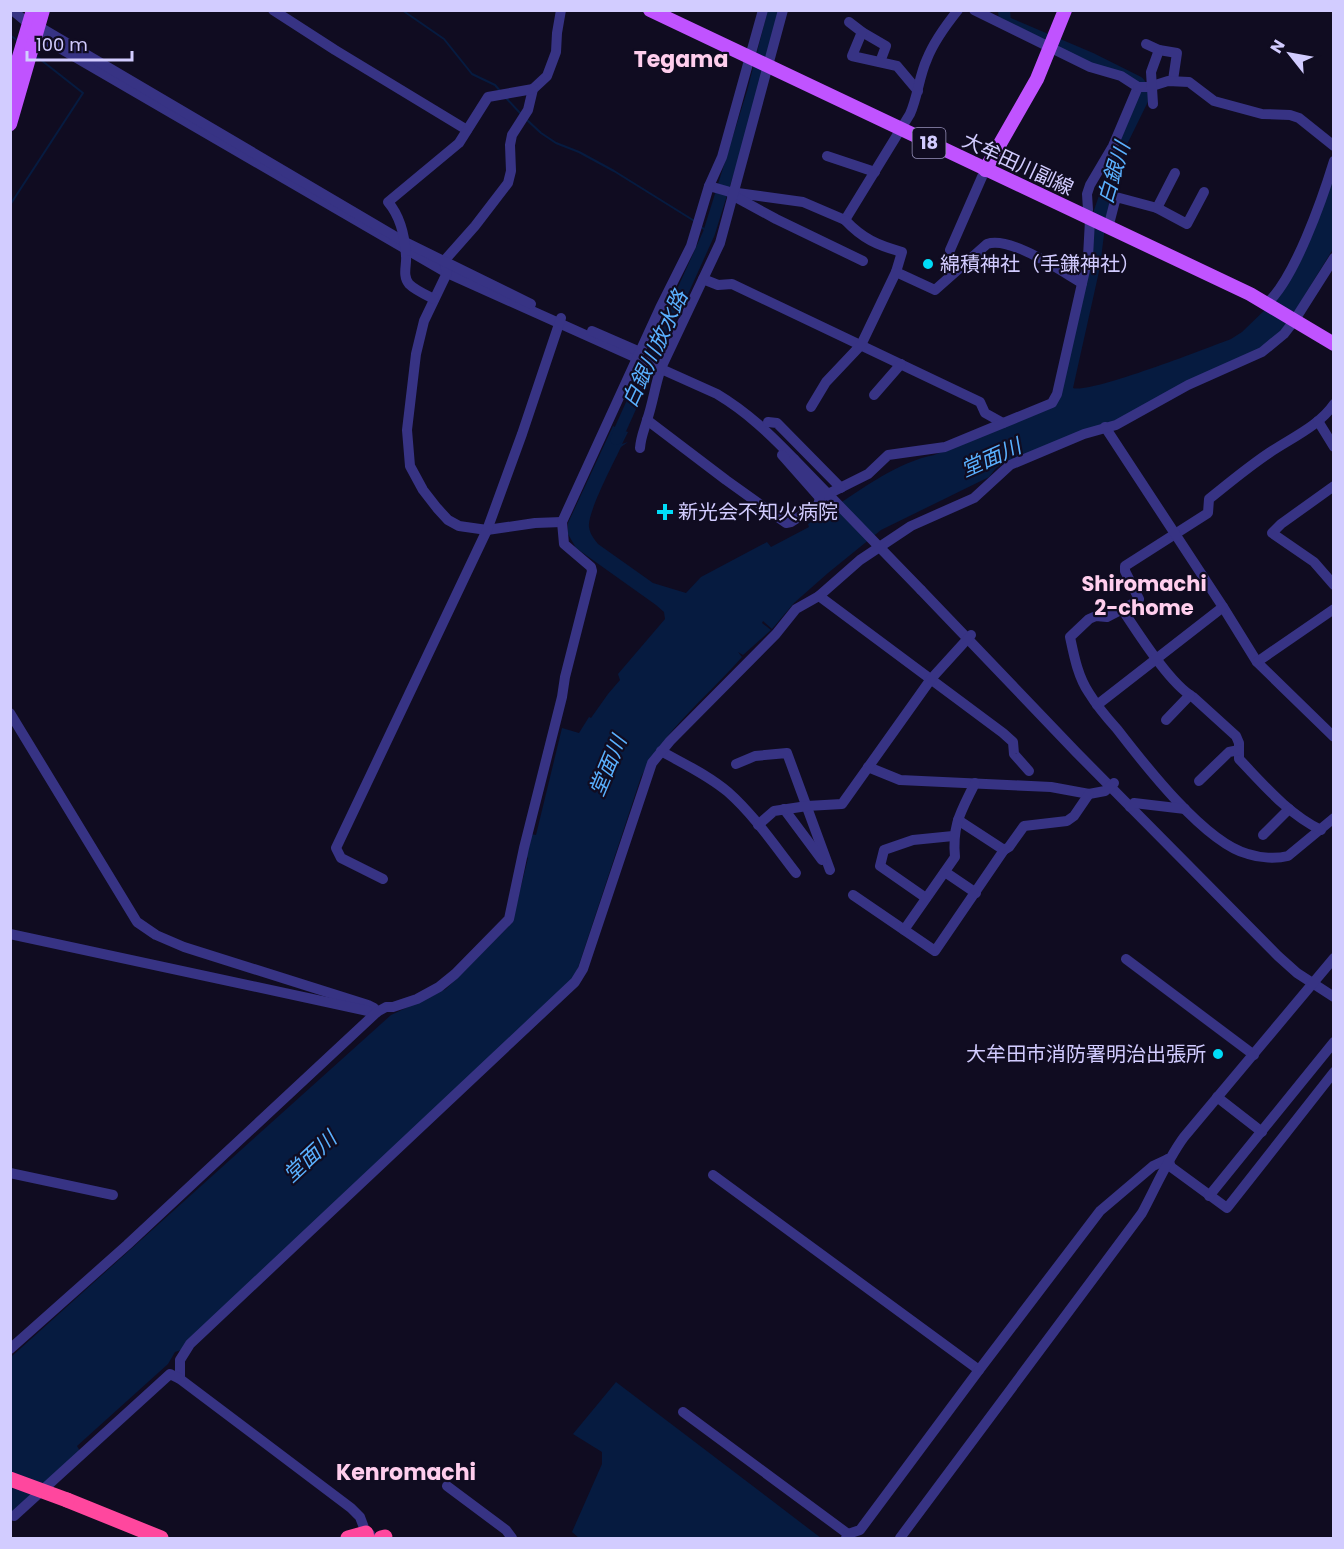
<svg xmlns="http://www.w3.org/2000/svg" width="1344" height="1549" font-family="Poppins,'Noto Sans JP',sans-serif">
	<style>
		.water { fill: #061b40 }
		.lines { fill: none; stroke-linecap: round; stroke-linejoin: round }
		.stream { stroke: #061b40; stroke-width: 2 }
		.river { stroke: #061b40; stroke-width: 12 }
		.minor { stroke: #373384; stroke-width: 10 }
		.major { stroke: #c053ff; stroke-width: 14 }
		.highway { stroke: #ff479e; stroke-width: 15 }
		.minor-bridge { stroke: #373384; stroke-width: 10 }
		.highway-bridge { stroke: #ff479e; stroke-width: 15 }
		.poi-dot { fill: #00dcf7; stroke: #100c21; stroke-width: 2 }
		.labels { text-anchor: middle; stroke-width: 4.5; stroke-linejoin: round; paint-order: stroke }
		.shield { fill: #100c21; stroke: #9892bc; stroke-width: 1.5 }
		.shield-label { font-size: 18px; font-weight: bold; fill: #d2ccff }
		.street-label { font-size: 20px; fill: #d2ccff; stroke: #100c21 }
		.poi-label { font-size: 20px; fill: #d2ccff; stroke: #100c21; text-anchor: start }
		.water-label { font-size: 21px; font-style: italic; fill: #5ab1ff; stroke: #100c21 }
		.neighbourhood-label { font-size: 21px; font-weight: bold; fill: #ffceed; stroke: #100c21 }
		.quarter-label { font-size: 22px; font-weight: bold; fill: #ffceed; stroke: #100c21 }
	</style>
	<rect width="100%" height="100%" fill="#100c21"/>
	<g class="water">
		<path d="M1114,152l9,2v3l-17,61 -6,49 -27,121c17,6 134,-40 158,-49l11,-7 34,-33 57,-129v79l-46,75 -16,17 -12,8 -141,71 -112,42 -10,6 -7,9 -108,53 -53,43 -34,30 -22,26 -9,-8 -1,2 9,7 -28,25 -5,-3 4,5c-35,40 -77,72 -101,120l-66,200 -394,373 -6,2 -7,12 -91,82 3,5 -69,64v-158l380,-342 55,-26 66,-66 16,-65 -3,-2 5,-22 6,1 26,-107 17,5 10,-16 2,1 17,-24 12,-14 -2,-6 47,-55 -1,-7 -8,-7 -80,-57 -8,-14v-11l45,-97 4,2 2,-4 8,4 -2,3 3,1 -6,12 6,-2 -7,5c-7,15 -34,66 -32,80 1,7 5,12 9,17l55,39 33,10 15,-16 66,-35 4,5 38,-20 -1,-3c37,-22 83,-61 126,-69l122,-50 37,-192z"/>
		<polygon points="616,1382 821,1538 579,1538 572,1532 602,1464 602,1452 573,1434"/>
	</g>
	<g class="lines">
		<g class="stream">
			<polyline points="402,10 444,39 472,74 495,85 501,92"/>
			<polyline points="10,35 18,41"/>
			<polyline points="506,98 521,114"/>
			<polyline points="527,120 541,133 556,143 579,152 614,171 696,222"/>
			<polyline points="10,205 83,93 36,56"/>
			<polyline points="700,226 709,233"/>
		</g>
		<g class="river">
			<polyline points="1004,10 1005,22 1092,59 1138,82 1146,92 1117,151 1113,169"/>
			<polyline points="616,439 709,233 753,92 774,10"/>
		</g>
		<g class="minor">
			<path d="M12,10l17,14 8,11 410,238 270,121c30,18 53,40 77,65"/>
			<polyline points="273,10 335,50 467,130"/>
			<polyline points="561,10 557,33 556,52 547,76 533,89 528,110 512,135 510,145 511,171 508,183 475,226 444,261 447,273 424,321 416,354 407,430 410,466 423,490 437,508 448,520 459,526 487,530 535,523 562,522"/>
			<polyline points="974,10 1090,67 1121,76 1138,87 1113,146 1090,185 1087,194 1088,210 1085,217"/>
			<polyline points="849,22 862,32 886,46 880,62"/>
			<polyline points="32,25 38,26 403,241 531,304"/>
			<polyline points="862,32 852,56 897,66 918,91"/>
			<polyline points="1146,44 1159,50 1177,53 1173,80"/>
			<polyline points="1138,87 1149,87 1168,81 1189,82 1214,101 1262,114 1290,115 1299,118 1334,146"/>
			<polyline points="1153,104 1151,72 1159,50"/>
			<polyline points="827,156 875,172"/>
			<path d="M709,186l21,6 73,10 42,18 65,-106c8,-18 9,-38 17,-55 7,-18 19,-34 31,-49"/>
			<polyline points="732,195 776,219 863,261"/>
			<polyline points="1157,208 1175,173"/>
			<path d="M845,220c18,19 32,25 57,32l-6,20 39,18 52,-46c24,-8 74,27 95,39"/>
			<polyline points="1108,228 1116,197 1157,208 1187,224 1204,192"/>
			<polyline points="950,250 985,170"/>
			<polyline points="703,279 718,285 732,284 980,402 985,413 1003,423"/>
			<path d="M434,299c-8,-4 -19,-9 -25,-15 -7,-9 -2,-19 -3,-28 -1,-19 -6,-40 -18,-54l71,-59 29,-46 45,-8"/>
			<path d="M1266,304c28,-23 57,-107 68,-143"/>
			<polyline points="592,331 638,351"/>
			<polyline points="874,395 901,364"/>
			<path d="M1334,404c-15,22 -43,34 -65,49 -21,14 -40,30 -60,46l-1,14 -83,53v5l14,28 -3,3 -29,15 -11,-1 -7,3 -19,18c4,19 8,40 19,56 8,13 18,25 28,36 27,35 88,114 131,125 12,4 28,5 40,2l46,-38"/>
			<polyline points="811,407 826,382 861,345 896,272"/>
			<polyline points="647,420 726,480 786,523 791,522 818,505 820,498 868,474 888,455 945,447 1052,403 1057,394 1088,257 1090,220"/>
			<polyline points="1318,421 1334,447"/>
			<polyline points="768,422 777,423 841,488"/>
			<polyline points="1105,427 1223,607 1257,662 1334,737"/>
			<path d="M640,448c1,-12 4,-17 7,-28 6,-17 8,-35 14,-52l59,-125 63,-233"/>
			<polyline points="782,455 820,498"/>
			<polyline points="1334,486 1281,524 1272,533 1314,562 1334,585"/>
			<polyline points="921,590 1077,753 1278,956 1297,973 1334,997"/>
			<polyline points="819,596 1003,733 1013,742 1014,754 1029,771"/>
			<path d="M1122,609c16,24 48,75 71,88l43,39 3,7v16c25,26 49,55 82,71"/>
			<polyline points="1257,662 1334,609"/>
			<polyline points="1097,705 1223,607"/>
			<polyline points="10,713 137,922 156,935 184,947 368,1005 374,1008 377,1012"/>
			<polyline points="1166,720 1190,695"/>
			<path d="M661,751c23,13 47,24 67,41 26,23 47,54 68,81"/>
			<polyline points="736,764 755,756 787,753 830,870"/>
			<polyline points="868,767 900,780 1051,787 1089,794 1105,791 1114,783"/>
			<polyline points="1199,781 1229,752 1239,750"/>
			<polyline points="1130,807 1134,803 1185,809"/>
			<polyline points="784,809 822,860"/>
			<polyline points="958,820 1004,850"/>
			<polyline points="758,825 774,811 807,806 842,804 931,679 971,635"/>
			<polyline points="1263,835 1289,809"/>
			<polyline points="945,872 976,893"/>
			<polyline points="383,879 341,858 336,848 487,530 522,434 561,318"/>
			<polyline points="853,895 935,951 1004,850 1009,847 1024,826 1067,821 1074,816 1089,794"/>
			<polyline points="926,898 880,866 884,850 913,840 953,836"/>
			<path d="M904,930l51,-73c-3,-33 6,-45 20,-74"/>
			<polyline points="10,934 368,1011"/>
			<polyline points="1126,959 1254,1055"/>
			<polyline points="1217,1097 1262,1132"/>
			<polyline points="1168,1159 1171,1167 1227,1208 1334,1072"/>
			<polyline points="10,1173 113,1195"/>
			<polyline points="713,1175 979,1370"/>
			<polyline points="1209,1196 1334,1042"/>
			<polyline points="10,1349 127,1245 377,1012 386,1007 393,1007 417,999 439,987 455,974 509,919 524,848 562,697 565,677 592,571 591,567 564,544 562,522 660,308 691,246 709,186 722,157 763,10"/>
			<polyline points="180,1379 180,1360 190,1344 575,982 583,969 652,763 670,741 776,634 796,609 819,596 860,560 911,526 974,498 1010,465 1084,434 1116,425 1188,385 1262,352 1284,334 1294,321 1334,258"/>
			<polyline points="683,1412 848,1534"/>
			<polyline points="447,1486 506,1530 512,1538"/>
			<polyline points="14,1516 170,1374 180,1379 351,1508 360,1517 366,1533 370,1534"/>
			<polyline points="846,1538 848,1534 860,1530 979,1370 1100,1211 1153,1166 1168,1159"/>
			<path d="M900,1538l242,-325c14,-26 25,-53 42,-76l150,-179"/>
		</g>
		<g class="major">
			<polyline points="650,10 1250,294 1334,344"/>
			<polyline points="10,87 33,10"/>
			<polyline points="10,124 43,10"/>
			<polyline points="985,170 1037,79 1065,10"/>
		</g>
		<g class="highway">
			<polyline points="67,1500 161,1538"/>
			<polyline points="348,1538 366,1533 367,1538"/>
			<polyline points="381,1538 385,1537"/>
		</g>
		<polyline class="minor-bridge" points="794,459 921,590"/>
		<polyline class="highway-bridge" points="10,1479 67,1500"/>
	</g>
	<g class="poi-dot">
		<circle cx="928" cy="264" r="6"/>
		<path d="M662 503h6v6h6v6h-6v6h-6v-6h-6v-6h6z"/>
		<circle cx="1218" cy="1054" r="6"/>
	</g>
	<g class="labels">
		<rect class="shield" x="912.5" y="128" width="33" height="30" rx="4.5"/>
		<g class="shield-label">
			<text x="929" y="149">18</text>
		</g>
		<g class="street-label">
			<text transform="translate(1018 164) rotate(25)" y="7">大牟田川副線</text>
		</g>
		<g class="poi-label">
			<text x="940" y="271">綿積神社（手鎌神社）</text>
			<text x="678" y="519">新光会不知火病院</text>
			<text x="1206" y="1061" text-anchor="end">大牟田市消防署明治出張所</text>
		</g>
		<g class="water-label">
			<text transform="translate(1114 173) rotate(-73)" y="7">白銀川</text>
			<text transform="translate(655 349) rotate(-65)" y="7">白銀川放水路</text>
			<text transform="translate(991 458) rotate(-24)" y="7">堂面川</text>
			<text transform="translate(608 766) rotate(-67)" y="7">堂面川</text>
			<text transform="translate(310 1157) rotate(-43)" y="7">堂面川</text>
		</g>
		<g class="neighbourhood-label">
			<text x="1144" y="591">Shiromachi<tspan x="1144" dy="24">2-chome</tspan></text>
		</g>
		<g class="quarter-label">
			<text x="681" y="67">Tegama</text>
			<text x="406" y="1480">Kenromachi</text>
		</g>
	</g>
	<rect width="1344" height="1549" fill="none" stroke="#d2ccff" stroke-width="24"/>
	<g transform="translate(1290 54) rotate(301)" stroke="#100c21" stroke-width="4.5" paint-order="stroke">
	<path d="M0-4.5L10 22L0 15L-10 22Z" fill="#d2ccff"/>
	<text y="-9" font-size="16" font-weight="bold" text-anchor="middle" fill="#d2ccff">N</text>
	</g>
	<path d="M27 51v9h105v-9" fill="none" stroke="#d2ccff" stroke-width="3"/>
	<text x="36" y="51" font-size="18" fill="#d2ccff" stroke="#100c21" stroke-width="4.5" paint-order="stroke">100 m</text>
</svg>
